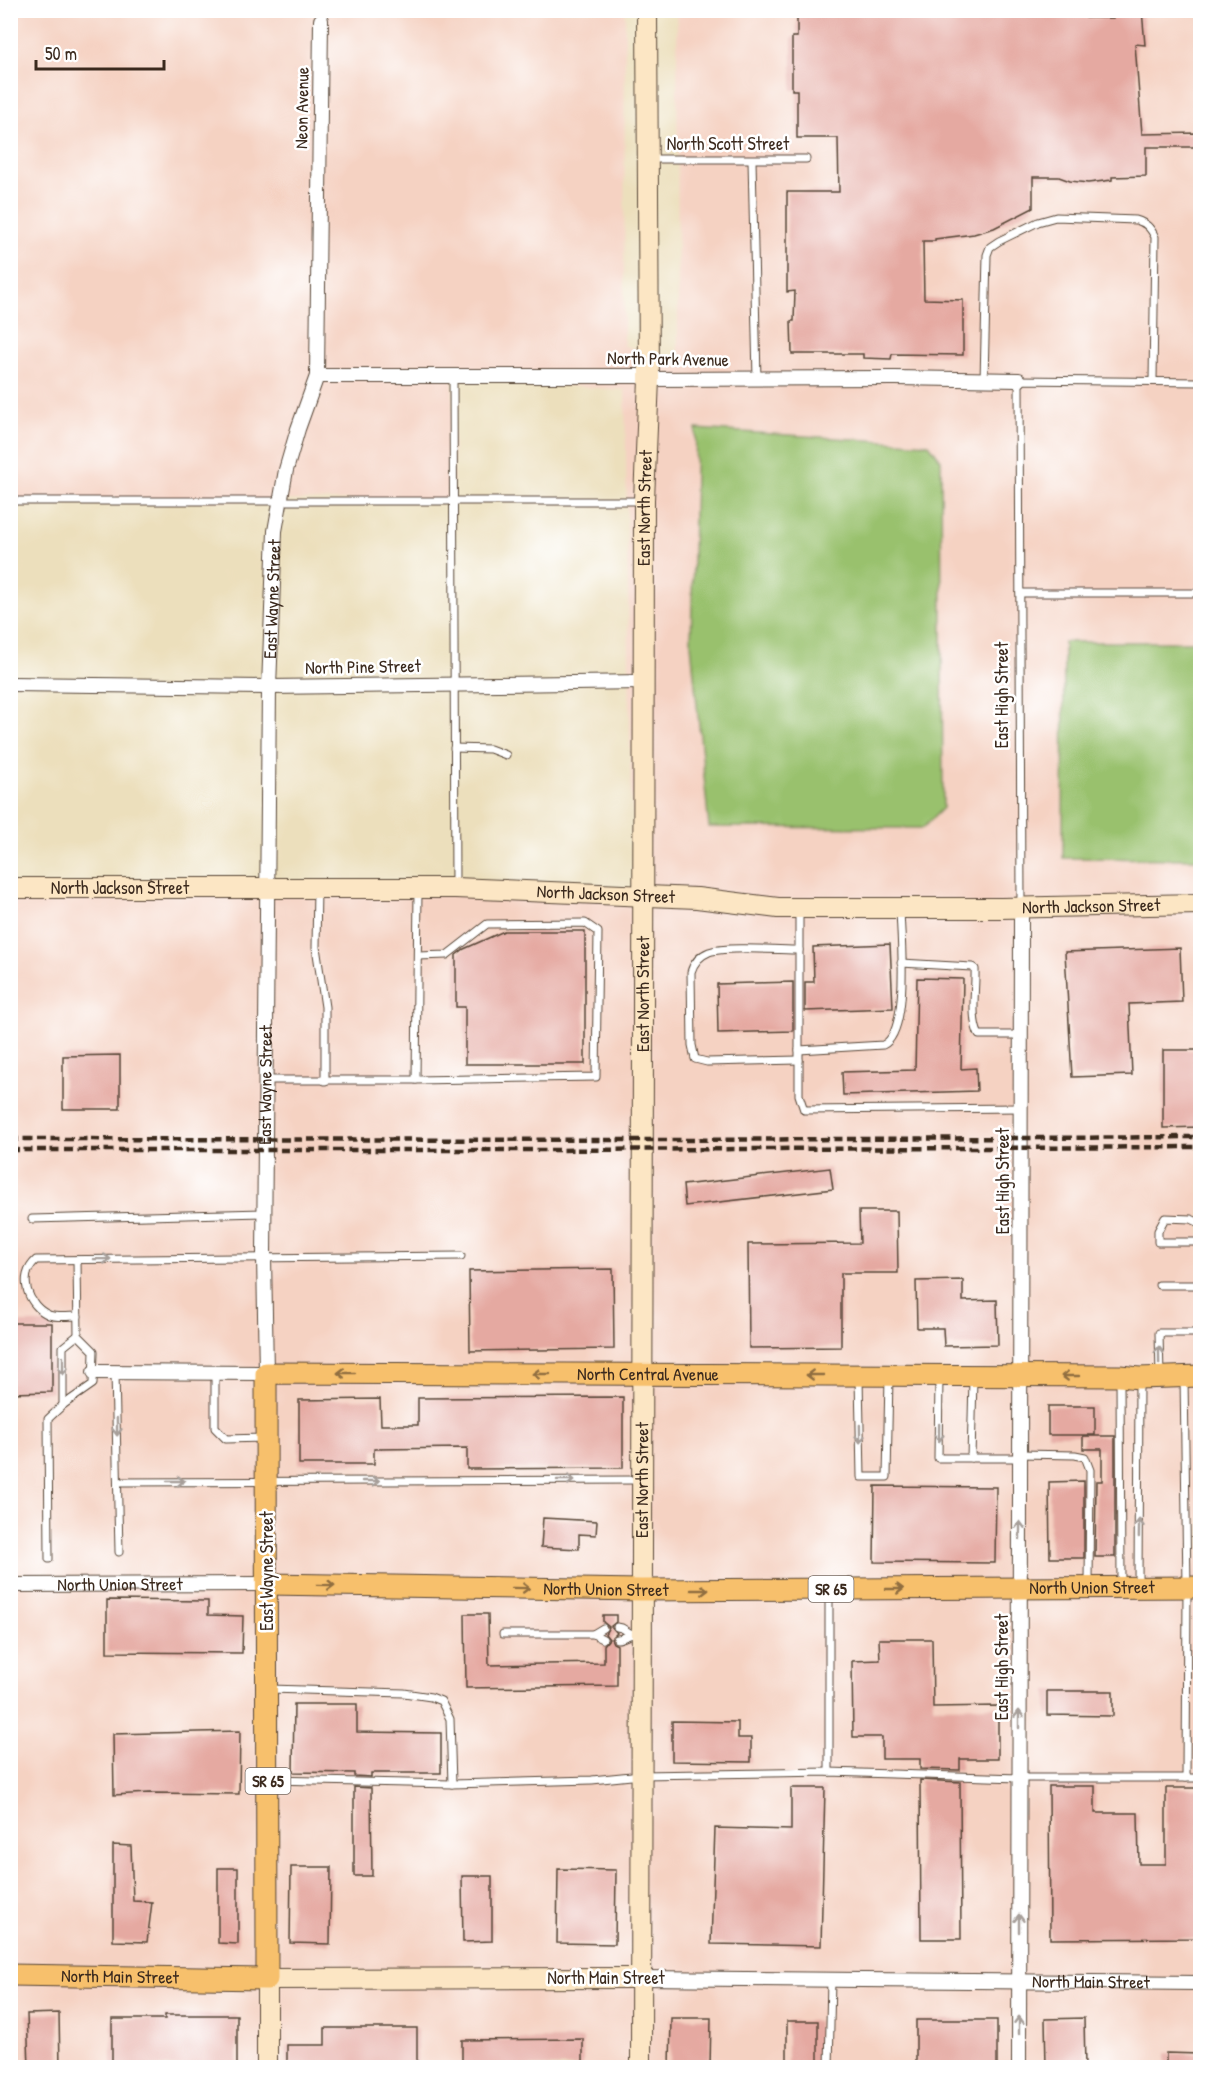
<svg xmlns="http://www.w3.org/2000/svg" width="1211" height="2078" font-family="'Patrick Hand',sans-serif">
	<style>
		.built { fill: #f5d2c2 }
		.green { fill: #99c16d; stroke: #6a7646; stroke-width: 1.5 }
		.building { fill: #e5a9a1 }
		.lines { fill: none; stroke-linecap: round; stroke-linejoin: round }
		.lane-casing { stroke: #564536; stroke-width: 9 }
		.street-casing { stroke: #564536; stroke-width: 16 }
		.secondary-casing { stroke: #564536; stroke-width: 22 }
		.primary-casing { stroke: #564536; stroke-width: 23 }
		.lane { stroke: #fff; stroke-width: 7 }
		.street { stroke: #fff; stroke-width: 14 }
		.secondary { stroke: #fce6c4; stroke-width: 20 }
		.primary { stroke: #f7c06c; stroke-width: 21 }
		.rail { stroke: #3b2a1e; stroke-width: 4.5; stroke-dasharray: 9 4.5; stroke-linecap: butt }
		.oneway { stroke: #a79f9a }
		.oneway2 { stroke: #906e41 }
		.labels { text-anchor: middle; stroke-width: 5; stroke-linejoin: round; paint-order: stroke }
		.shield { fill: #fff; stroke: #766a62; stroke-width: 1.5 }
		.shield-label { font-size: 16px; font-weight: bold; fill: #3b2a1e }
		.street-label { font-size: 18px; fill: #3b2a1e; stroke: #fff }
	</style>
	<rect width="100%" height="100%" fill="#fff"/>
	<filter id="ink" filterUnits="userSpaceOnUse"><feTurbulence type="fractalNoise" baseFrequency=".0167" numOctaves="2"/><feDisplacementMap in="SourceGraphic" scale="12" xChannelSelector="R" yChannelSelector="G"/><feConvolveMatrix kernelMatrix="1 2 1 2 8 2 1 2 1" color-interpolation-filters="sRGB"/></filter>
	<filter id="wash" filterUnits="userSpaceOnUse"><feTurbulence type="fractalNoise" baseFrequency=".008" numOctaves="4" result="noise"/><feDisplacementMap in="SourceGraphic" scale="24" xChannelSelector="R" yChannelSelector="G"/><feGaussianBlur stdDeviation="1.35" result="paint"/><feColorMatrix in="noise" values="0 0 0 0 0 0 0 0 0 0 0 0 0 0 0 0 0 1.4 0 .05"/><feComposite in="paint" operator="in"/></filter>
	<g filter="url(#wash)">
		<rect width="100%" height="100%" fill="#ecdfbc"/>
		<polygon class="built" points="11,11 625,11 624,346 678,360 677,11 1200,11 1200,2067 11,2067 10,888 643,895 631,796 625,390 453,377 453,500 11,501"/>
		<g class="green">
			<polygon points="696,429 929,444 941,460 943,808 923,828 709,827 691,644"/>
			<polygon points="1064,642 1200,642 1200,859 1063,858"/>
		</g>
		<g id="blocks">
			<g class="building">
				<polygon points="797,10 1086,10 1086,18 1113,18 1113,10 1142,10 1145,45 1135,44 1142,134 1200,133 1200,147 1146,147 1146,176 1112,177 1112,180 1088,183 1070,181 1059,177 1033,177 1033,208 994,228 974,234 935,239 935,241 923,241 924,299 963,300 963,355 892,354 891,359 863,358 863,354 792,354 791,321 794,321 795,291 787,292 787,192 839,192 838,138 797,138 797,90 792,90 792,37 797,37"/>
				<polygon points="504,931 585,931 585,1064 465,1064 465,1007 456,1007 456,955 464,949"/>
				<polygon points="890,944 893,1008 805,1011 805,982 814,982 813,947"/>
				<polygon points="1180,948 1182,1002 1129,1004 1132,1075 1072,1077 1065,952"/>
				<polygon points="917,978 963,979 961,1069 976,1068 977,1091 843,1095 842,1072 915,1070"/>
				<polygon points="793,982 793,1031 718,1033 717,984"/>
				<polygon points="1163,1050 1200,1050 1200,1127 1163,1128"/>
				<polygon points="120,1055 120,1109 63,1109 63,1056"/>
				<polygon points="830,1168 833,1189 685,1206 683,1185"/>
				<polygon points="859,1211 897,1211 898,1273 841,1273 841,1347 749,1348 748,1244 860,1243"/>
				<polygon points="613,1269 614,1349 470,1351 469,1271"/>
				<polygon points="963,1280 963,1301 997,1300 998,1345 944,1346 943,1328 917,1328 916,1281"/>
				<polygon points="10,1323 52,1323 52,1392 10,1393"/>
				<polygon points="623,1397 623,1468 467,1469 467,1448 374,1449 374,1464 299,1464 299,1400 380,1399 381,1425 418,1425 418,1398"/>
				<rect x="1048" y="1406" width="47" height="29"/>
				<polygon points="1083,1436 1115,1436 1115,1557 1095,1557 1096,1481 1102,1481 1102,1449 1083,1449"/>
				<polygon points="1084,1481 1084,1558 1050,1558 1049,1482"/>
				<polygon points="875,1486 996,1487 995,1563 874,1562"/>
				<polygon points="543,1518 597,1521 596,1535 579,1534 579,1549 541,1547"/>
				<polygon points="107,1600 208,1601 208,1615 243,1616 242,1653 107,1652"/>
				<polygon points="465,1614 488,1614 489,1665 604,1663 604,1645 609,1639 605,1634 609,1627 603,1622 603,1615 616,1615 616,1622 611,1626 617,1633 611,1639 613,1643 617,1645 617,1686 466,1688"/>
				<polygon points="879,1639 932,1639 933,1707 998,1706 998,1759 960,1759 960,1770 920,1769 920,1759 882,1759 882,1737 853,1737 852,1661 880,1660"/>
				<polygon points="1047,1691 1113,1691 1113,1716 1047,1715"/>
				<polygon points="294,1704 357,1704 357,1732 441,1733 441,1773 371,1773 371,1777 354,1776 354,1773 293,1772"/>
				<polygon points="672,1721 738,1722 738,1738 751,1738 751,1762 672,1761"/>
				<polygon points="240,1731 239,1794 149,1793 114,1795 113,1734"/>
				<polygon points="920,1780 960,1782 961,1939 921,1939"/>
				<polygon points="1049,1786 1095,1786 1095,1813 1138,1813 1139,1864 1166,1864 1166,1788 1200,1788 1200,1938 1050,1939"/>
				<polygon points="354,1787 371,1788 372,1876 354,1876"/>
				<polygon points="791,1788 825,1788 821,1946 711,1944 715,1828 791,1830"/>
				<polygon points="113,1845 131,1846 133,1901 152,1902 147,1942 113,1941"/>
				<polygon points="291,1867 331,1867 330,1944 290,1943"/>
				<polygon points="218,1868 238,1868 238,1944 218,1943"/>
				<polygon points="558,1869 616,1870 615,1944 557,1943"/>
				<polygon points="462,1876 492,1876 492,1941 463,1942"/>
				<polygon points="59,2013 60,2067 29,2067 27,2014"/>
				<polygon points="165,2015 237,2015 237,2067 112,2067 112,2019 165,2019"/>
				<polygon points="671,2018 711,2018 710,2067 670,2067"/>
				<polygon points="1084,2018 1085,2067 1046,2067 1045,2019"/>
				<rect x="916" y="2020" width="81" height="47"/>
				<rect x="787" y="2021" width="31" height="46"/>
				<polygon points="325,2028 417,2028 417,2067 287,2067 287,2045 325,2045"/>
				<polygon points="583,2039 583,2067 462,2067 462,2040"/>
				<polygon points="1166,2053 1200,2054 1200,2067 1166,2067"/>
			</g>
		</g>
	</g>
	<g filter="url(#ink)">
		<use href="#blocks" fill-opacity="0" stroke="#564536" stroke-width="1.5"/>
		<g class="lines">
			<g class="lane-casing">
				<g id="lane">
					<polyline points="649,159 806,159"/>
					<polyline points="752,160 757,379"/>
					<polyline points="453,377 455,888"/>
					<path d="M984,380l3,-125 3,-8 9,-6 39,-19 18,-5 80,3c10,3 14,7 19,17l-2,144"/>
					<polyline points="10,501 641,501"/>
					<polyline points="1020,593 1200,593"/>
					<polyline points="454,748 490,749 506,755"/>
					<polyline points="317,889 316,947 325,1007 325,1081"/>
					<polyline points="1021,905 1019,380 1200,382"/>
					<polyline points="799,911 799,1095 804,1110 1021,1108"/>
					<path d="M799,950c-20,0 -73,-4 -90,2 -10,4 -15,10 -18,20l1,73 3,14 12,3 92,-2"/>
					<path d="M901,963l71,4 3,2c1,18 -5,50 4,66h42"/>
					<path d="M799,1050l84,-5c27,-12 18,-107 17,-134"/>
					<polyline points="266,1080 416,1080 418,890"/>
					<polyline points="416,1080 596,1077 598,932 585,923 487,924 447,955 418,956"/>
					<polyline points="32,1219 264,1213"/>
					<polyline points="1200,1223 1191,1219 1165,1218 1158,1231 1158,1242 1200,1242"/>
					<polyline points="1159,1285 1200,1285"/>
					<path d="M78,1316c-8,0 -21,2 -29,-1 -21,-9 -32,-38 -13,-55l425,-4"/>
					<polyline points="115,1372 119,1552"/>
					<polyline points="215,1372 215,1428 226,1439 264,1438"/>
					<polyline points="1160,1376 1159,1333 1200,1333"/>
					<polyline points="859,1378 861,1477 887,1477 889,1377"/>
					<polyline points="939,1378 938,1458 1020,1458"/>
					<polyline points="1120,1378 1121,1586"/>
					<polyline points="1184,1378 1187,1587 1186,1778"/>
					<polyline points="63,1405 63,1347 78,1335"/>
					<polyline points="1020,1454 1075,1455 1085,1457 1090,1470 1089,1584"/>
					<polyline points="971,1458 973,1379"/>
					<polyline points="118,1482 640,1480"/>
					<polyline points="49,1559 48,1419 63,1405 93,1384 94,1351 78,1335 77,1260"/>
					<polyline points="1138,1584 1139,1379"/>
					<polyline points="617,1627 622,1628 630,1633"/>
					<polyline points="503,1634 593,1634 603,1639"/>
					<polyline points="593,1634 603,1628"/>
					<path d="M617,1639c8,0 11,-6 22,-6"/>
					<polyline points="270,1689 404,1693 431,1697 441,1701 450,1719 452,1784"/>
					<polyline points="829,1772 829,1592"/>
					<polyline points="270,1780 452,1784 592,1780 641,1775 829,1772 1019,1778 1200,1778"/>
					<polyline points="829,2068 831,1980"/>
				</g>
			</g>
			<g class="street-casing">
				<g id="street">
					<polyline points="317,376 638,376 649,379 895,378 1019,380"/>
					<polyline points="10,684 269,687 644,682"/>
					<path id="s1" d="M94,1372l172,1 -2,-117 5,-569 6,-156 11,-61 12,-41 19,-53 4,-356"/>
					<path id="s2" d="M10,1585l258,-1"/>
					<path id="s3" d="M641,1978l559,5"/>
					<polyline points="1019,2068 1021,908"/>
				</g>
			</g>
			<g class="secondary-casing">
				<g id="secondary">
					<path id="s4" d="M10,888h445l242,10 81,10h223l199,-4"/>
					<polyline points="267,2068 267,1979 641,1978"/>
					<path id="s5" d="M641,2068l3,-1568 5,-121 -2,-369"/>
				</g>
			</g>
			<g class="primary-casing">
				<g id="primary">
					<path id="s6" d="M268,1584l373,6 559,-3"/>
					<path id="s7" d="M10,1975l257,4 -1,-606 854,3 19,2 61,-2"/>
				</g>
			</g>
			<use href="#lane" class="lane"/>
			<use href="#street" class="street"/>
			<use href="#secondary" class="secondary"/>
			<use href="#primary" class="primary"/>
			<g class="rail">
				<polyline points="10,1139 672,1140 1200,1137"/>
				<polyline points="10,1150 540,1150 1200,1147"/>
			</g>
		</g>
		<defs><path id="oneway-shaft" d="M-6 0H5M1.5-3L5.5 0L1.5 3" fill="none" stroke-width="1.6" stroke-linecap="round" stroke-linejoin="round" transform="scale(1.5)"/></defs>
		<g class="oneway">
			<use href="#oneway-shaft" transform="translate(102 1259) rotate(-1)"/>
			<use href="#oneway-shaft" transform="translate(1159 1355) rotate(-91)"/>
			<use href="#oneway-shaft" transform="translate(63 1366) rotate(90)"/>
			<use href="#oneway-shaft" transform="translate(117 1427) rotate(89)"/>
			<use href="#oneway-shaft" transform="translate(939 1433) rotate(91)"/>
			<use href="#oneway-shaft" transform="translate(860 1434) rotate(89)"/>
			<use href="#oneway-shaft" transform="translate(566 1480)"/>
			<use href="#oneway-shaft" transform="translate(176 1481)"/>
			<use href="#oneway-shaft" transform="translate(371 1481)"/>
			<use href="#oneway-shaft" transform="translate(1139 1528) rotate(-89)"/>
			<use href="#oneway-shaft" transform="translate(1020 1530) rotate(-90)"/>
			<use href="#oneway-shaft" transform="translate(1019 1719) rotate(-90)"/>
			<use href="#oneway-shaft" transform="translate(1019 1923) rotate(-90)"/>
			<use href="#oneway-shaft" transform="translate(1019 2025) rotate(-90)"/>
		</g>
		<g class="oneway2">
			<use href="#oneway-shaft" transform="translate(346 1373) rotate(-180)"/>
			<use href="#oneway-shaft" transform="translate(541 1374) rotate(-180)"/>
			<use href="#oneway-shaft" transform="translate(815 1375) rotate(-180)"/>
			<use href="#oneway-shaft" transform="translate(1070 1376) rotate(-180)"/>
			<use href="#oneway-shaft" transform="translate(326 1585) rotate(1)"/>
			<use href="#oneway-shaft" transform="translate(521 1588) rotate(1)"/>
			<use href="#oneway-shaft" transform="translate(895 1589)"/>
			<use href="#oneway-shaft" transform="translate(700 1590)"/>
		</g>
	</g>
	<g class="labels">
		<g class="shield">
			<rect x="808.5" y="1576" width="45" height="26" rx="4.5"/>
			<rect x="245.5" y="1768" width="45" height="26" rx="4.5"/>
		</g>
		<g class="shield-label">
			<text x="831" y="1595">SR 65</text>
			<text x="268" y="1787">SR 65</text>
		</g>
		<g class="street-label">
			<text transform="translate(302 108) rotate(-89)" y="6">Neon Avenue</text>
			<text x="728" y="150">North Scott Street</text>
			<text transform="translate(668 359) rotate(1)" y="6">North Park Avenue</text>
			<text dy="6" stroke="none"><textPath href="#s5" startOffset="1560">East North Street</textPath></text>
			<text dy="6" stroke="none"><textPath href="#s1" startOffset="946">East Wayne Street</textPath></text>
			<text transform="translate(363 667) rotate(-1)" y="6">North Pine Street</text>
			<text transform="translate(1002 695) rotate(-90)" y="6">East High Street</text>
			<text dy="6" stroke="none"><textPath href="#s4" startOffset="110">North Jackson Street</textPath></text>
			<text dy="6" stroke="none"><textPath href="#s4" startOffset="596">North Jackson Street</textPath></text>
			<text dy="6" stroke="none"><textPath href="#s4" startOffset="1082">North Jackson Street</textPath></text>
			<text dy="6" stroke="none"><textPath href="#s5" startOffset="1074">East North Street</textPath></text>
			<text dy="6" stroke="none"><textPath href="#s1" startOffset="460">East Wayne Street</textPath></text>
			<text transform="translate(1003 1181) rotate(-90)" y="6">East High Street</text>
			<text dy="6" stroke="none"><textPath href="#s7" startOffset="1245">North Central Avenue</textPath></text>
			<text dy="6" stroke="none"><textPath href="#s5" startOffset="588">East North Street</textPath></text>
			<text transform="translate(267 1571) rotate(-90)" y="6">East Wayne Street</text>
			<text dy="6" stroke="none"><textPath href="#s2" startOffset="110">North Union Street</textPath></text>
			<text dy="6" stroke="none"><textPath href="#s6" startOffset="824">North Union Street</textPath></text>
			<text dy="6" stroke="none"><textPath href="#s6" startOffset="338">North Union Street</textPath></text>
			<text transform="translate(1002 1667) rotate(-90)" y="6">East High Street</text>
			<text dy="6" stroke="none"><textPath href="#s7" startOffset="110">North Main Street</textPath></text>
			<text x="606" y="1984">North Main Street</text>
			<text dy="6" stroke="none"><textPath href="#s3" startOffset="450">North Main Street</textPath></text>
		</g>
	</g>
	<rect width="1211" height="2078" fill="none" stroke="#fff" stroke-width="36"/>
	<path d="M36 60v9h128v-9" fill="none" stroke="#3b2a1e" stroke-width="3"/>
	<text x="45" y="60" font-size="18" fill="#3b2a1e" stroke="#ffffff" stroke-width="4.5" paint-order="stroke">50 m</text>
</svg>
